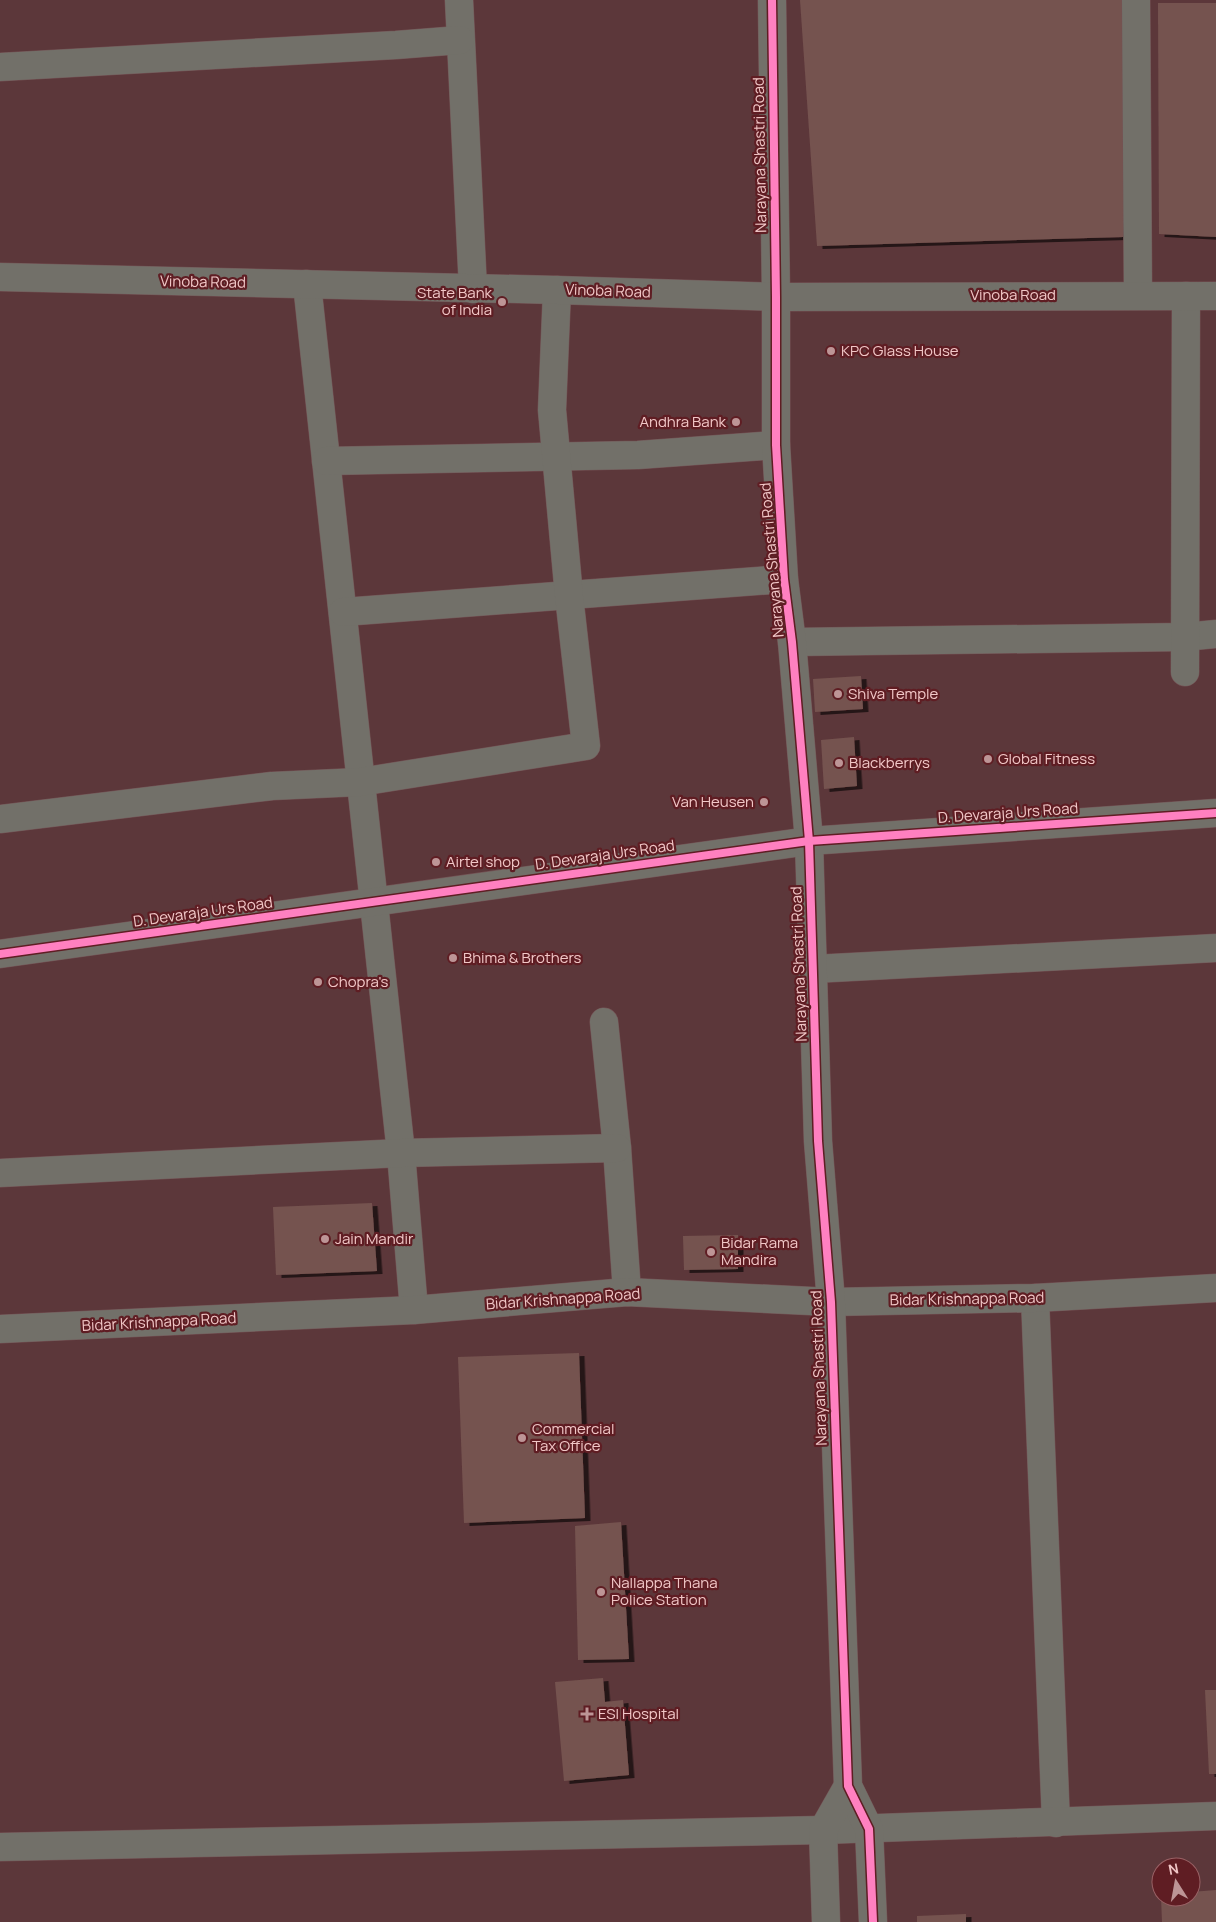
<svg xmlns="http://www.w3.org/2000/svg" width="1216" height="1922" font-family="Manrope,sans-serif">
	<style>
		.building { fill: #75534f; filter: url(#shadow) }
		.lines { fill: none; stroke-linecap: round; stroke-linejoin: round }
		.minor-casing { stroke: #745456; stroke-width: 29 }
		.tertiary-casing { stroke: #745456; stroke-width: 29 }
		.minor { stroke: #727069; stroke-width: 28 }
		.tertiary { stroke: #727069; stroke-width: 28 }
		.cycleway-casing { stroke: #5f1d23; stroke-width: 11 }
		.cycleway { stroke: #ff80c0; stroke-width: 8 }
		.poi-dot { fill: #bd9596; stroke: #5f1d23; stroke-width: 2 }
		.labels { text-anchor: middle; stroke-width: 4.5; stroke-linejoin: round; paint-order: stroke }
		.street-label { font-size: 15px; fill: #f1c7c7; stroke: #5f1d23 }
		.poi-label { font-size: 15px; fill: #f1c7c7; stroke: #5f1d23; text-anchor: start }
	</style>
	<defs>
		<filter id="shadow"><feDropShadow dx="5.5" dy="3" stdDeviation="0" flood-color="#0009"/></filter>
	</defs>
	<rect width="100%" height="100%" fill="#5c373a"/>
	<g class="building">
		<polygon points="800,0 1123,0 1123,237 817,246"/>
		<polygon points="1158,3 1216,3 1216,237 1159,234"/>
		<polygon points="861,676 863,709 815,712 813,679"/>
		<polygon points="854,737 857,786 824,789 821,740"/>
		<polygon points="372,1203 377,1271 276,1275 273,1207"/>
		<polygon points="738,1235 738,1269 684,1270 683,1236"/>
		<polygon points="579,1353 585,1518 464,1523 458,1357"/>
		<polygon points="621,1522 629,1659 578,1660 575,1526"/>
		<polygon points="603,1678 605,1702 623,1700 629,1775 564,1781 555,1682"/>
		<polygon points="1205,1690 1216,1690 1216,1774 1209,1774"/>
		<polygon points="1216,1890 1216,1922 1162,1922 1161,1897 1191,1897 1191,1892"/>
		<polygon points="966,1914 966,1922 917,1922 917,1916"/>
	</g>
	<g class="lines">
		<g class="minor-casing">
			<g id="minor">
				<polyline points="459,0 473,289"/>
				<polyline points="1136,0 1138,295"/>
				<polyline points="0,67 396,45 460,40"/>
				<polyline points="307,284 401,1153 414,1310"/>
				<polyline points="326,461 638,455 776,445"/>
				<polyline points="343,612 784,579"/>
				<polyline points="792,642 1184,637 1216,634"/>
				<polyline points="1185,672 1186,296"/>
				<polyline points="0,819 272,786 360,782 586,746 569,596 552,410 557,290"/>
				<polyline points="813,969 1216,948"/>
				<polyline points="604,1022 617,1148 627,1292"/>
				<polyline points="0,1173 401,1153 617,1148"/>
				<polyline points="1035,1298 1056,1823"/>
				<polyline points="0,1329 414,1310 627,1292 831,1302 1035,1298 1216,1288"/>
				<polyline points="0,1847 823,1830 1216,1816"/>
			</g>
		</g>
		<g class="tertiary-casing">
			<g id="tertiary">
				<polyline points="772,0 776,297 776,445 784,579 792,642 809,841 818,1141 831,1302 848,1786 869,1829 873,1922"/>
				<polyline points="0,277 557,290 776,297 1216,296"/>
				<polyline points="0,954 809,841 1216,813"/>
				<polyline points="826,1922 823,1830 848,1786"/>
			</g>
		</g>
		<use href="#minor" class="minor"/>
		<use href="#tertiary" class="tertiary"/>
		<g class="cycleway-casing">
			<g id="cycleway">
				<polyline points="772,0 776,297 776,445 784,579 792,642 809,841 818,1141 831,1302 848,1786 869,1829 873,1922"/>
				<polyline points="0,954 809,841 1216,813"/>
			</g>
		</g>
		<use href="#cycleway" class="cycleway"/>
	</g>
	<g class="poi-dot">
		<circle cx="502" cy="302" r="5"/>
		<circle cx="831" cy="351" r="5"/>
		<circle cx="736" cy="422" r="5"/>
		<circle cx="838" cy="694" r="5"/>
		<circle cx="988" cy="759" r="5"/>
		<circle cx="839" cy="763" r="5"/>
		<circle cx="764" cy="802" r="5"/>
		<circle cx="436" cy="862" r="5"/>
		<circle cx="453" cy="958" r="5"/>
		<circle cx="318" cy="982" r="5"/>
		<circle cx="325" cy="1239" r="5"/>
		<circle cx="711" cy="1252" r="5"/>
		<circle cx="522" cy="1438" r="5"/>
		<circle cx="601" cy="1592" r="5"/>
		<path d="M584.5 1706.5h5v5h5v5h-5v5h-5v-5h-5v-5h5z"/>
	</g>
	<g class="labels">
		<g class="street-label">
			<text transform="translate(760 155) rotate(-91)" y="5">Narayana Shastri Road</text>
			<text transform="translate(203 282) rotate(1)" y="5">Vinoba Road</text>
			<text transform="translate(608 291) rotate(2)" y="5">Vinoba Road</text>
			<text x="1013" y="300">Vinoba Road</text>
			<text transform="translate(772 560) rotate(-95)" y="5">Narayana Shastri Road</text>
			<text transform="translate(1008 813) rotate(-4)" y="5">D. Devaraja Urs Road</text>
			<text transform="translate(605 855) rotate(-8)" y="5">D. Devaraja Urs Road</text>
			<text transform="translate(203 912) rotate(-8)" y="5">D. Devaraja Urs Road</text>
			<text transform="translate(799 964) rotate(-92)" y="5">Narayana Shastri Road</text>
			<text transform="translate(563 1299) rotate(-4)" y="5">Bidar Krishnappa Road</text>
			<text transform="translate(967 1299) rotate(-1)" y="5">Bidar Krishnappa Road</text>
			<text transform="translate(159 1322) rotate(-3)" y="5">Bidar Krishnappa Road</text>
			<text transform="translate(819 1368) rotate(-92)" y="5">Narayana Shastri Road</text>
		</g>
		<g class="poi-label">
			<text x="492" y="298" text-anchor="end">State Bank<tspan x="492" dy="17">of India</tspan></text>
			<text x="841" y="356">KPC Glass House</text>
			<text x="726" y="427" text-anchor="end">Andhra Bank</text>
			<text x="848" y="699">Shiva Temple</text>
			<text x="998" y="764">Global Fitness</text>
			<text x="849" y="768">Blackberrys</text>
			<text x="754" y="807" text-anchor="end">Van Heusen</text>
			<text x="446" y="867">Airtel shop</text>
			<text x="463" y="963">Bhima &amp; Brothers</text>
			<text x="328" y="987">Chopra's</text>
			<text x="335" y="1244">Jain Mandir</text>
			<text x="721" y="1248">Bidar Rama<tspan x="721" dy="17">Mandira</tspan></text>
			<text x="532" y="1434">Commercial<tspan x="532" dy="17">Tax Office</tspan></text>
			<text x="611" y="1588">Nallappa Thana<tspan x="611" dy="17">Police Station</tspan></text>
			<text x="598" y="1719">ESI Hospital</text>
		</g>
	</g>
	<g transform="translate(1176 1882) rotate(349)"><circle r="24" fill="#5f1d23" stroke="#996165"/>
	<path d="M0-4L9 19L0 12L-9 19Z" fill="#bd9596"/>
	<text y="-8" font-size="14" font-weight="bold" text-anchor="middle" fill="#f1c7c7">N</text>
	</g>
</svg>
